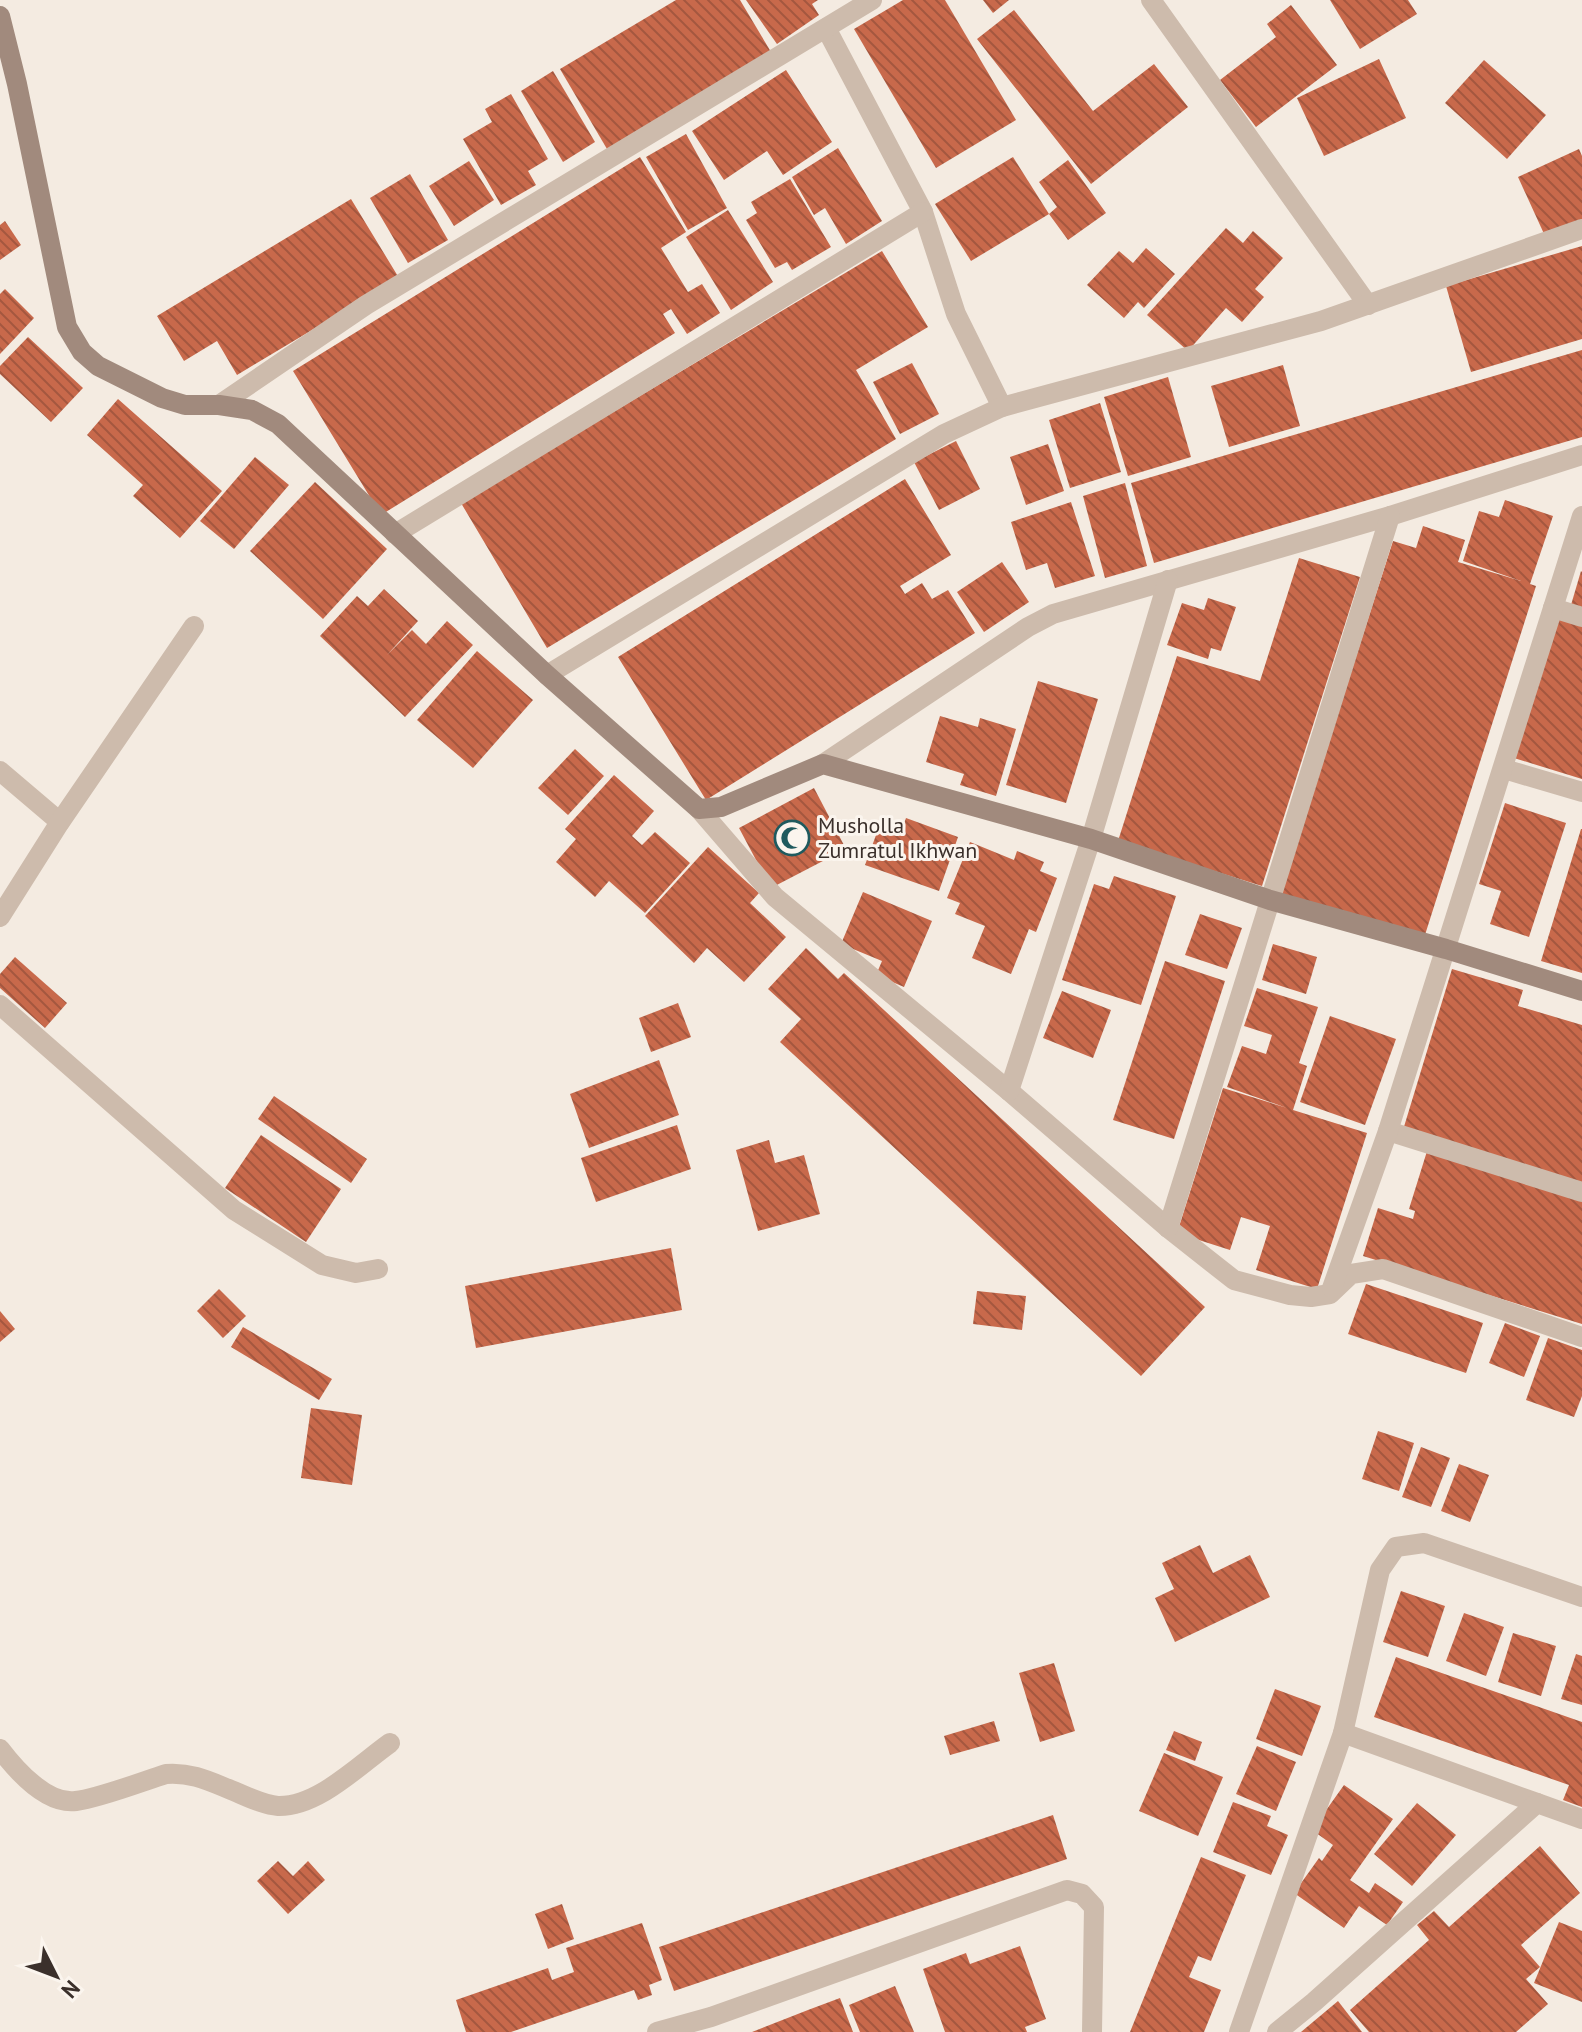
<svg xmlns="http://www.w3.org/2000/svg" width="1582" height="2032" font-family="'PT Sans',sans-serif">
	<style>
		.building { fill: url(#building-back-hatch) }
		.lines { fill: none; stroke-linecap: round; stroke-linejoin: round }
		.lane { stroke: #cdbbac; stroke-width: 20 }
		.street { stroke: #cdbbac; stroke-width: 20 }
		.secondary { stroke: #a18a7d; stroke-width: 20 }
		.labels { text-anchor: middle; stroke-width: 6; stroke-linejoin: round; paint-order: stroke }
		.poi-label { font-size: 22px; fill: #3b302b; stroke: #fbf5ee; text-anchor: start }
	</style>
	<defs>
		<pattern id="building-back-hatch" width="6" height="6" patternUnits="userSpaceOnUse" patternTransform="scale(2)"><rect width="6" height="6" fill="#c8694b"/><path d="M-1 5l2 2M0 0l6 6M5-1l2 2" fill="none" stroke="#a4573f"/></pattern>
	</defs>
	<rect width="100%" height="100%" fill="#f4ebe1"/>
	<g class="building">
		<polygon points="676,0 740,0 771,52 607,149 560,69"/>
		<polygon points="746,0 818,0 812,4 819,15 777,44"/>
		<polygon points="903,0 945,0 1016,120 936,168 854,29"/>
		<polygon points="983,0 1009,0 993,13"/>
		<polygon points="1330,0 1408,0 1417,14 1360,49"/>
		<polygon points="1291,5 1337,65 1256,127 1220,80 1276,37 1267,24"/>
		<polygon points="1014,10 1093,111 1154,64 1188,107 1091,184 977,39"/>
		<polygon points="1379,59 1406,118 1324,156 1297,98"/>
		<polygon points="1484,60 1546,115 1507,159 1445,103"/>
		<polygon points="786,70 832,142 783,175 767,151 724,180 692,131"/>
		<polygon points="553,71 595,142 563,162 521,91"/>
		<polygon points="511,94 548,159 528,171 536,185 501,205 463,139 492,122 485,109"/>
		<polygon points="686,134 727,208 688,230 646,157"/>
		<polygon points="838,148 882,221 846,244 825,208 814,215 792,177"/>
		<polygon points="1579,149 1582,156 1582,219 1545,236 1518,177"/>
		<polygon points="640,157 686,232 661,248 688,292 702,284 720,313 687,334 671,309 663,314 675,333 381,515 293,371"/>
		<polygon points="1013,157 1049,214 971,261 935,204"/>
		<polygon points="1068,160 1106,213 1068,240 1049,214 1057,207 1039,182"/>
		<polygon points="469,161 494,200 454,226 429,186"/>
		<polygon points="410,174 448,240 408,263 370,198"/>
		<polygon points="790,179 831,247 792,270 787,262 775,268 746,220 757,213 751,202"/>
		<polygon points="351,199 399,278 237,375 217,341 184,361 157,316"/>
		<polygon points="728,210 773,282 731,310 686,237"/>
		<polygon points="5,221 21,245 0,260 0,225"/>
		<polygon points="1226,228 1243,243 1253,231 1283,258 1255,289 1264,297 1242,322 1226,308 1188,351 1147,315"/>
		<polygon points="1582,246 1582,339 1471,372 1446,286"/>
		<polygon points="1146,248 1175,274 1144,308 1138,302 1124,318 1087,285 1119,251 1133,263"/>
		<polygon points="882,251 928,327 856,370 896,439 547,648 461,503"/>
		<polygon points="5,289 34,318 0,354 0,294"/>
		<polygon points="28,337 83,388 51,422 0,374 0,366"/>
		<polygon points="1582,350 1582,437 1154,563 1131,483"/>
		<polygon points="912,363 939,414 900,434 873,382"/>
		<polygon points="1283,365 1300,426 1229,447 1211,386"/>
		<polygon points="1168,377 1191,457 1128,476 1104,397"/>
		<polygon points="118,399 222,491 180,538 133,496 143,485 87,435"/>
		<polygon points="1100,403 1121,472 1070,488 1049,420"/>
		<polygon points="956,441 980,489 939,510 914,462"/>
		<polygon points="1048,444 1064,491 1026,505 1010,457"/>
		<polygon points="255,457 289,485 234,549 200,521"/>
		<polygon points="905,479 951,555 900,586 905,594 922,583 932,599 948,590 975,633 706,800 618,657"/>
		<polygon points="315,482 387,549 323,619 250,551"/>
		<polygon points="1125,483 1147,566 1105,578 1083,496"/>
		<polygon points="1505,500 1553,516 1530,584 1536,586 1424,938 1280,894 1393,541 1416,548 1423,526 1465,540 1458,562 1521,581 1463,561 1479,511 1499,517"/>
		<polygon points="1071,502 1095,576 1055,588 1047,563 1026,570 1011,522"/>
		<polygon points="1299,558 1360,577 1262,886 1118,841 1177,656 1260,681"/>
		<polygon points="1002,562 1029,602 984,632 957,592"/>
		<polygon points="1581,571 1582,572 1582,609 1571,605"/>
		<polygon points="384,589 418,621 387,655 412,630 426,644 447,621 473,645 405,717 320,636 357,596 368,606"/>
		<polygon points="1208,598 1236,607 1221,651 1211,648 1208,659 1167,645 1182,603 1204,610"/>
		<polygon points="1556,618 1582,626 1582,779 1514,758"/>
		<polygon points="477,651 533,700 473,768 417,720"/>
		<polygon points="1038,681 1098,699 1066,803 1006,785"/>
		<polygon points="940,716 978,727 980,718 1016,729 996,796 960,785 964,774 926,762"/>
		<polygon points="575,749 604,776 568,815 538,788"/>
		<polygon points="614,775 654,811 632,836 642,845 655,832 690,863 645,913 609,881 595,897 556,862 576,839 565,829"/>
		<polygon points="814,788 846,849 771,888 739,828"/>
		<polygon points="1505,803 1566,823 1529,937 1490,924 1501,891 1479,884"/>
		<polygon points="906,818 958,837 939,891 865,865 879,827 900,835"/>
		<polygon points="1581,829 1582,829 1582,973 1541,961"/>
		<polygon points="970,842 1014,860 1017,851 1044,862 1040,871 1057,878 1036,932 1029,929 1011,974 972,958 985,926 955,914 960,903 947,898"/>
		<polygon points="708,847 759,893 750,903 786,937 744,982 707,948 694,963 645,916"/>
		<polygon points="1114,876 1176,896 1141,1005 1062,980 1094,884 1109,889"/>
		<polygon points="863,892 932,921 904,987 876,975 882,961 841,944"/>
		<polygon points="1200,914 1242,928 1227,969 1185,955"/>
		<polygon points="1273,944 1317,957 1306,994 1262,980"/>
		<polygon points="806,948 838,979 844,973 1205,1307 1141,1376 780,1042 801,1019 768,989"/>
		<polygon points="15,957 67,1003 45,1028 0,988 0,974"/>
		<polygon points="1165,961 1225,981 1174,1139 1113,1120"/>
		<polygon points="1452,969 1523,990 1518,1006 1582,1025 1582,1183 1403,1130"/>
		<polygon points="1257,988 1318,1007 1299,1063 1307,1066 1293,1110 1367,1133 1317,1289 1256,1270 1270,1226 1241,1217 1230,1250 1177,1233 1223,1088 1287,1108 1227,1087 1242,1046 1266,1054 1272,1035 1244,1026"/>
		<polygon points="1062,991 1111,1010 1093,1058 1043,1038"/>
		<polygon points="678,1003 691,1037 651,1052 639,1018"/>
		<polygon points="1330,1016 1396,1039 1365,1125 1300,1102"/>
		<polygon points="659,1060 679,1115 589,1148 570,1094"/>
		<polygon points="274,1096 367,1159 351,1183 258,1119"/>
		<polygon points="677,1125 691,1169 596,1202 581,1158"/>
		<polygon points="261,1135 341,1189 306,1242 225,1188"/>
		<polygon points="769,1140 775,1163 804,1155 820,1214 758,1231 736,1150"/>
		<polygon points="1428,1148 1582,1195 1582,1324 1363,1256 1378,1208 1413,1219 1415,1211 1409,1209"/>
		<polygon points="671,1248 682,1310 476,1348 465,1286"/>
		<polygon points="1366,1284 1483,1323 1466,1373 1348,1334"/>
		<polygon points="219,1289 246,1316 223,1338 197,1311"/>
		<polygon points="977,1291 1026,1296 1022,1330 973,1324"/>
		<polygon points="0,1311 15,1329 0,1342"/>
		<polygon points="1505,1323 1540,1336 1524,1377 1489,1363"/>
		<polygon points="243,1327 332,1379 319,1400 231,1347"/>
		<polygon points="1548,1338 1582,1350 1582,1396 1574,1417 1526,1400"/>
		<polygon points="311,1408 362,1415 352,1485 301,1478"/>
		<polygon points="1378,1431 1414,1443 1399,1491 1362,1479"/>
		<polygon points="1421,1447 1450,1458 1431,1507 1402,1497"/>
		<polygon points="1459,1464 1489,1475 1470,1522 1441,1511"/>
		<polygon points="1200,1545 1213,1573 1250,1555 1270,1597 1175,1642 1155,1598 1174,1589 1162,1563"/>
		<polygon points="1401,1591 1445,1606 1428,1657 1383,1642"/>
		<polygon points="1464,1613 1504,1627 1486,1676 1446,1661"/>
		<polygon points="1513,1633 1556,1646 1541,1696 1498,1682"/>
		<polygon points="1576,1654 1582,1656 1582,1705 1561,1699"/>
		<polygon points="1396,1657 1582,1722 1582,1807 1563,1800 1569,1785 1374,1717"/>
		<polygon points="1054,1663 1075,1731 1040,1742 1019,1673"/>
		<polygon points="1275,1689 1321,1706 1302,1756 1256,1739"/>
		<polygon points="994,1721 1000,1741 950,1755 944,1736"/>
		<polygon points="1174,1731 1202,1742 1195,1761 1166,1750"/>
		<polygon points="1257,1746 1296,1762 1276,1811 1236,1794"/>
		<polygon points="1164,1753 1223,1777 1198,1836 1139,1811"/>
		<polygon points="1344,1785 1393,1819 1350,1880 1369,1893 1375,1883 1403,1902 1387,1925 1359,1906 1344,1928 1294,1893 1319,1858 1322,1861 1333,1845 1312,1830"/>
		<polygon points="1233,1802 1271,1816 1267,1826 1288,1835 1271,1875 1213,1852"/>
		<polygon points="1417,1803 1456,1835 1412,1886 1374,1854"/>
		<polygon points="1053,1815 1067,1859 674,1991 659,1947"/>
		<polygon points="1540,1846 1580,1893 1521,1945 1540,1967 1526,1979 1548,2004 1516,2032 1369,2032 1350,2010 1429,1940 1417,1925 1434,1911 1449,1927"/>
		<polygon points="1201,1857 1246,1875 1211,1961 1198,1956 1189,1977 1221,1990 1204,2032 1130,2032"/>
		<polygon points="278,1861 293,1876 308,1861 325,1880 288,1914 257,1881"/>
		<polygon points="562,1904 574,1939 548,1949 535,1914"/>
		<polygon points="1559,1922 1582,1931 1582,2002 1534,1983"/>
		<polygon points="642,1923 662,1980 649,1985 652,1995 638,2000 634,1990 511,2032 466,2032 456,2000 548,1968 552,1980 574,1972 566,1948"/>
		<polygon points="1020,1946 1046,2019 1025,2027 1027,2032 945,2032 923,1969 966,1953 970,1964"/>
		<polygon points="895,1986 914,2032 860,2032 849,2005"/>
		<polygon points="840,1998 853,2032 752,2032 808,2010"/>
		<polygon points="1338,2001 1362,2032 1301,2032"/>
	</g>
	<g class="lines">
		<g class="lane">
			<polyline points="0,771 60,822"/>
			<polyline points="0,917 60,822 194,626"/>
			<polyline points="0,1005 234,1210 322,1265 356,1273 378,1269"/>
			<path d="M0,1749c16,21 47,56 76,52 24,-3 65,-19 90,-27 25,-2 43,7 65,16 15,6 32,15 47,16 40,1 81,-41 112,-63"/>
		</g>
		<g class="street">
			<polyline points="1151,0 1368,305"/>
			<polyline points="826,28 923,212 956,314 1002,407"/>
			<polyline points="219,405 366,305 872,0"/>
			<polyline points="395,534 923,212"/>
			<polyline points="1553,608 1582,617"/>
			<polyline points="547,675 944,434 1002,407 1321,321 1582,229"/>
			<polyline points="823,764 1028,627 1053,614 1390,516 1582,455"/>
			<polyline points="1504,769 1582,792"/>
			<polyline points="699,809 775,897 1009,1091 1168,1228 1234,1280 1290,1295 1311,1297 1330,1294 1351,1274 1383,1269 1582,1337"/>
			<polyline points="1009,1091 1091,839 1168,580"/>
			<polyline points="1388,1131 1582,1192"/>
			<polyline points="1168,1228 1390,516"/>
			<polyline points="1332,1288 1388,1131 1582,516"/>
			<polyline points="1343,1733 1380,1570 1396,1547 1424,1543 1582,1597"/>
			<polyline points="657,2032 711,2017 1067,1890 1082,1894 1094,1907 1092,2032"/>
			<polyline points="1239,2032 1343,1733 1537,1803"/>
			<polyline points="1277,2032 1314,2002 1537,1803 1582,1819"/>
		</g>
		<polyline class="secondary" points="0,16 17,84 67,327 82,352 98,366 162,398 185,405 219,405 252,410 278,424 547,675 699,809 721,807 823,764 1091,839 1270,900 1446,949 1582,991"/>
	</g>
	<defs>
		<g id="mosque-ring" transform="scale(1.8)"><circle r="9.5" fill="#fbf5ee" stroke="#1f5a5e" stroke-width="1.5"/><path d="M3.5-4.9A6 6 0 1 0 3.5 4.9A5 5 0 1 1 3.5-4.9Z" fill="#1f5a5e"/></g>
	</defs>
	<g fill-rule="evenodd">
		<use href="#mosque-ring" x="792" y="838"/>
	</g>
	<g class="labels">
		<g class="poi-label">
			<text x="818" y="833">Musholla<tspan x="818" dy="25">Zumratul Ikhwan</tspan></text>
		</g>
	</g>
	<g transform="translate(56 1976) rotate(132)" stroke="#fbf5ee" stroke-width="6" paint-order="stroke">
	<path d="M0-6L14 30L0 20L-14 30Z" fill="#3b302b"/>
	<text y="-12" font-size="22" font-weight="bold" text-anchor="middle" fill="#3b302b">N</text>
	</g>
</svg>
